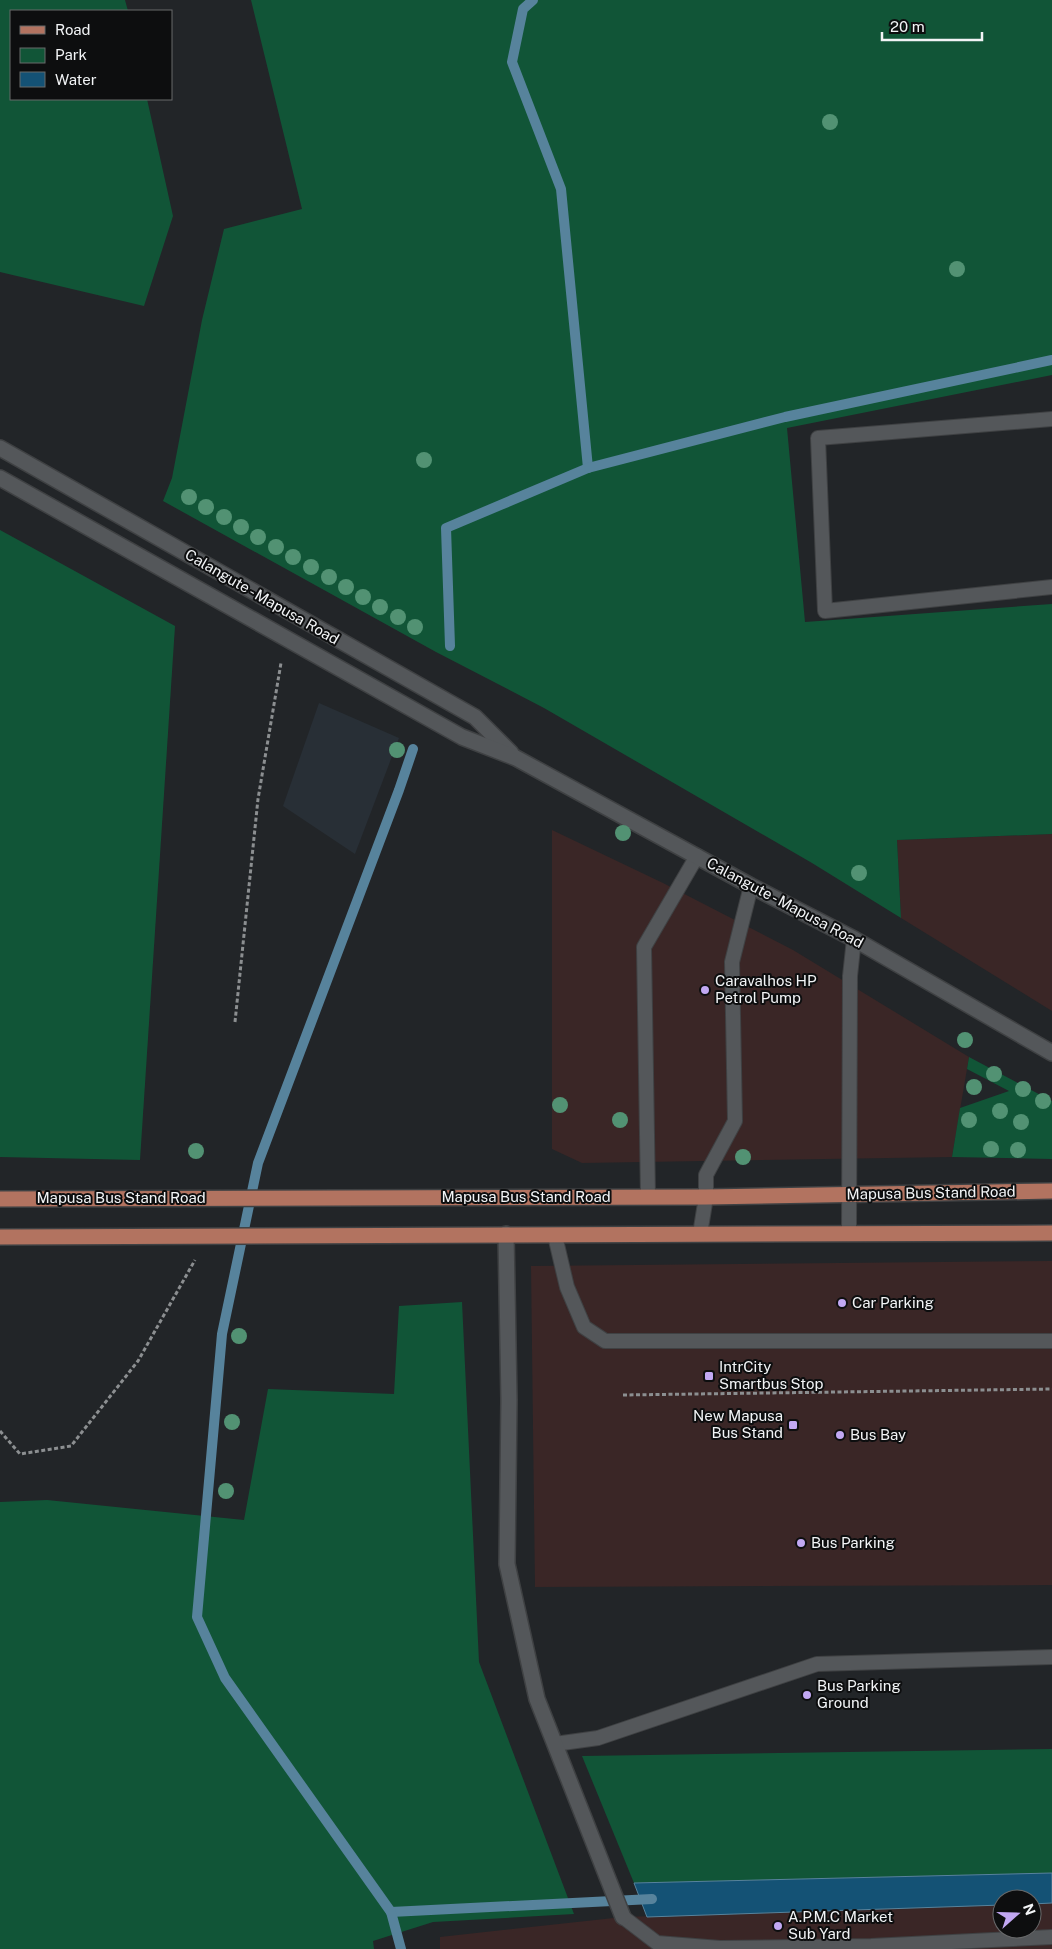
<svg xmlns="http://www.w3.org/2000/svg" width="1052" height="1949" font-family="'Public Sans',sans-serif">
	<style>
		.commercial { fill: #3a2626 }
		.built { fill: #282f36 }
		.green { fill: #115537 }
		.water { fill: #145275; stroke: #57839c }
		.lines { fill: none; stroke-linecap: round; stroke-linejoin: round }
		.stream { stroke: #57839c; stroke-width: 10 }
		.lane-casing { stroke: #3f4143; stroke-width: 16 }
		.street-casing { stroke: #3f4143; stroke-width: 18 }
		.secondary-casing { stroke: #3f4143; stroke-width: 18 }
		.primary-casing { stroke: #3f4143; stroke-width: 18 }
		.path { stroke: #8c8f91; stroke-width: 3; stroke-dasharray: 4 2.5; stroke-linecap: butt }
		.lane { stroke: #54575a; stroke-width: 14 }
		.street { stroke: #54575a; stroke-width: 15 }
		.secondary { stroke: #54575a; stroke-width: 15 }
		.primary { stroke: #b27360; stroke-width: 15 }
		.tree { fill: #529273 }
		.poi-dot { fill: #c2a8f3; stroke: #0d0e0f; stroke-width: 2 }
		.labels { text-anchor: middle; stroke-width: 4; stroke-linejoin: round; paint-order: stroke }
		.street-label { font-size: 15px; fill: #f2f4f6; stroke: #0d0e0f }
		.poi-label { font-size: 15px; fill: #f2f4f6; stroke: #0d0e0f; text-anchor: start }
	</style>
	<rect width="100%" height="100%" fill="#222528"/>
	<g class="commercial">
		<polygon points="552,830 663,883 793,950 969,1057 952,1157 582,1163 552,1149"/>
		<polygon points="1052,834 1052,1011 901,918 897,840"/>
		<polygon points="1052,1261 1052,1585 535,1587 531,1266"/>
		<polygon points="1052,1903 1052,1949 440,1949 440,1937 623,1917 1002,1905 1002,1929 1032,1929 1032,1904"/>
	</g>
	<polygon class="built" points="319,703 399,738 355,854 283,806"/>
	<g class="green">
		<polygon points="0,0 125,0 128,11 11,11 11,99 147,99 173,216 144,306 0,272"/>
		<polygon points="251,0 1052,0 1052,375 787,428 805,622 1052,604 1052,834 897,840 901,918 812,863 544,708 436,652 163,501 172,478 202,320 224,229 302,209"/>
		<polygon points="0,530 175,626 140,1160 0,1157"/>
		<polygon points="969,1057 1052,1101 1052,1159 952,1157 960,1108 1009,1091 967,1069"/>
		<polygon points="462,1302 479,1662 574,1914 433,1922 373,1941 374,1949 0,1949 0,1502 47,1500 244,1520 268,1389 394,1394 399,1306"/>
		<polygon points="1052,1749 1052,1873 634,1883 582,1756"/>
	</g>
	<polygon class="water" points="1052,1873 1052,1903 1032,1904 1032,1899 1002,1899 1002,1905 647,1917 634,1883"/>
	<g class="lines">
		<g class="stream">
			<polyline points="533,0 523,9 512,62 561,189 588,468"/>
			<polyline points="450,646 446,528 588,468 785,417 1052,360"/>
			<polyline points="391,1912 652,1899"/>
			<polyline points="401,1949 391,1912 225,1678 197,1617 222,1334 258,1163 399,790 413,749"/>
		</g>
		<g class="lane-casing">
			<g id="lane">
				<polyline points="1052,419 818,438 825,611 1052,587"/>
				<polyline points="648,1197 644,947 697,856"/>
				<polyline points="700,1234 706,1197 706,1175 735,1121 732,962 751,886"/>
				<polyline points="849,1234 850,976 854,939"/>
				<polyline points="555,1236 567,1287 584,1327 605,1341 1052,1341"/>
				<polyline points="555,1744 598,1738 817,1664 1052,1657"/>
				<polyline points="623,1917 657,1943 720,1948 871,1946 1052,1937"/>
			</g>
		</g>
		<g class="street-casing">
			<polyline id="street" points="506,1234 509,1400 507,1564 537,1699 623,1917"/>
		</g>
		<g class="secondary-casing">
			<g id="secondary">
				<polyline points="0,448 475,717 511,753"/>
				<polyline points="0,478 462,737 516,758 751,886 854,939 1052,1053"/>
			</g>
		</g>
		<g class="primary-casing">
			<g id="primary">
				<polyline points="0,1199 706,1197 1052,1191"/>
				<polyline points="0,1237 1052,1233"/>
			</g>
		</g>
		<g class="path">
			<polyline points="235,1022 258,799 281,663"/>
			<polyline points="623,1395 1052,1389"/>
			<polyline points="0,1431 20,1454 71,1446 138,1361 195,1260"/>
		</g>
		<use href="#lane" class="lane"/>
		<use href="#street" class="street"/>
		<use href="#secondary" class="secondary"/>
		<use href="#primary" class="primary"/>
	</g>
	<g class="tree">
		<circle cx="830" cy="122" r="8"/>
		<circle cx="957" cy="269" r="8"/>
		<circle cx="424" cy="460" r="8"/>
		<circle cx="189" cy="497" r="8"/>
		<circle cx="206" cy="507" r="8"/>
		<circle cx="224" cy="517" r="8"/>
		<circle cx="241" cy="527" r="8"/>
		<circle cx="258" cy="537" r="8"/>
		<circle cx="276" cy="547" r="8"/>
		<circle cx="293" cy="557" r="8"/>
		<circle cx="311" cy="567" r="8"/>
		<circle cx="329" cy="577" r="8"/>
		<circle cx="346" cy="587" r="8"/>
		<circle cx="363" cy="597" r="8"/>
		<circle cx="380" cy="607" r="8"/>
		<circle cx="398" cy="617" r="8"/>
		<circle cx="415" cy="627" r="8"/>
		<circle cx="397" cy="750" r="8"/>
		<circle cx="623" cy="833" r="8"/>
		<circle cx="859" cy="873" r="8"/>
		<circle cx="965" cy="1040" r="8"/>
		<circle cx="994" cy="1074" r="8"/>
		<circle cx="974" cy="1087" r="8"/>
		<circle cx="1023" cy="1089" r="8"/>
		<circle cx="1043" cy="1101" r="8"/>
		<circle cx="560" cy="1105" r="8"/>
		<circle cx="1000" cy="1111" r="8"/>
		<circle cx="620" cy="1120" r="8"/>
		<circle cx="969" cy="1120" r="8"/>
		<circle cx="1021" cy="1122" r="8"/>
		<circle cx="991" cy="1149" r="8"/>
		<circle cx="1018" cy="1150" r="8"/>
		<circle cx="196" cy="1151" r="8"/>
		<circle cx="743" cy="1157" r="8"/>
		<circle cx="239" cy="1336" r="8"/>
		<circle cx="232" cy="1422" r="8"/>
		<circle cx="226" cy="1491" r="8"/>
	</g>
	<g class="poi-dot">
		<circle cx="705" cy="990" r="5"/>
		<circle cx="842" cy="1303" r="5"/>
		<rect x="704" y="1371" width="10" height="10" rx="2.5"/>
		<rect x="788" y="1420" width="10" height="10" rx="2.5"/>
		<circle cx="840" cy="1435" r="5"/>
		<circle cx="801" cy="1543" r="5"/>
		<circle cx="807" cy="1695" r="5"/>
		<circle cx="778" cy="1926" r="5"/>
	</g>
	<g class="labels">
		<g class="street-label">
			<text transform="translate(262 597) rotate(30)" y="5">Calangute - Mapusa Road</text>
			<text transform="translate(785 903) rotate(28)" y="5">Calangute - Mapusa Road</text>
			<text transform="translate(931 1193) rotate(-1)" y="5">Mapusa Bus Stand Road</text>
			<text x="526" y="1202">Mapusa Bus Stand Road</text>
			<text x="121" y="1203">Mapusa Bus Stand Road</text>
		</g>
		<g class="poi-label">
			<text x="715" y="986">Caravalhos HP<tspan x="715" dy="17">Petrol Pump</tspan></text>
			<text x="852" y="1308">Car Parking</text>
			<text x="719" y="1372">IntrCity<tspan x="719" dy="17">Smartbus Stop</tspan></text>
			<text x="783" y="1421" text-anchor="end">New Mapusa<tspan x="783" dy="17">Bus Stand</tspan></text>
			<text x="850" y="1440">Bus Bay</text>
			<text x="811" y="1548">Bus Parking</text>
			<text x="817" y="1691">Bus Parking<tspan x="817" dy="17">Ground</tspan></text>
			<text x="788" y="1922">A.P.M.C Market<tspan x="788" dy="17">Sub Yard</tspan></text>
		</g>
	</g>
	<rect x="10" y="10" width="162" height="90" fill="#0d0e0f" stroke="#696a6b"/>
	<rect x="20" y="26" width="25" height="8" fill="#b27360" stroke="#696a6b"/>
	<text x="55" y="35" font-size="15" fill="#f2f4f6">Road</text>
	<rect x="20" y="48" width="25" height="15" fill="#115537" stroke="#696a6b"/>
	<text x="55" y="60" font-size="15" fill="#f2f4f6">Park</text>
	<rect x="20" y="72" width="25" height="15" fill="#145275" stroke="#696a6b"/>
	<text x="55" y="85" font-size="15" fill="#f2f4f6">Water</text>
	<g transform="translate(1017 1914) rotate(70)"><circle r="24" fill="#0d0e0f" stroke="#696a6b"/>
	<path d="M0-4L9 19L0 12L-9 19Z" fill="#c2a8f3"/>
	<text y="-8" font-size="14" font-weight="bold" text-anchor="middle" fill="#f2f4f6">N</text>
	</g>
	<path d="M882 32v8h100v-8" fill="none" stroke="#f2f4f6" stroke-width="2.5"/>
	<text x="890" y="32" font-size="15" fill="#f2f4f6" stroke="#0d0e0f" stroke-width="4" paint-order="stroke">20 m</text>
</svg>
